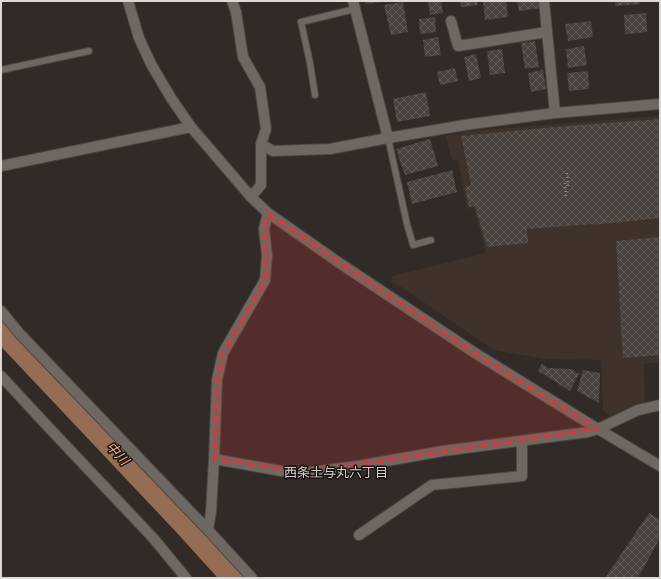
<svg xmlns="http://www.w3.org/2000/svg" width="661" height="579" font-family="Inter,'Noto Sans JP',sans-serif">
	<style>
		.built { fill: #3e322a }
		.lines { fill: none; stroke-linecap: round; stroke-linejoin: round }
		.river { stroke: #956c54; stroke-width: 24 }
		.building { fill: url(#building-cross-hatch) }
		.service-casing { stroke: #4c4642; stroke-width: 8 }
		.minor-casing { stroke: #4c4642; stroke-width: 12 }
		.tertiary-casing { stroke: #4c4642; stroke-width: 12 }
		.path { stroke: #8d8884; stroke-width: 2.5; stroke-dasharray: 1 3; stroke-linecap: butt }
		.service { stroke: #6e6762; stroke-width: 6 }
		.minor { stroke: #6e6762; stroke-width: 10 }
		.tertiary { stroke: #6e6762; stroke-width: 10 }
		.marked { fill: #d73a39; fill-opacity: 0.2; stroke: #d73a39; stroke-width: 3; stroke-dasharray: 8 5; stroke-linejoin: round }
		.labels { text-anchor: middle; stroke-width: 3; stroke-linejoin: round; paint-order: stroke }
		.water-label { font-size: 13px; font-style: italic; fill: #f7b68e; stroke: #161312 }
		.neighbourhood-label { font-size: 13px; fill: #d5ccc7; stroke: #161312 }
	</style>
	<defs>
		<pattern id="building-cross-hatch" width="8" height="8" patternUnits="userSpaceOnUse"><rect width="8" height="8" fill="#48413d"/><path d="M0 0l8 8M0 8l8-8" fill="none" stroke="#625c58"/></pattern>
	</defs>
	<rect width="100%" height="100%" fill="#312a26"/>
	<polygon class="built" points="660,116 660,363 644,364 645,404 611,416 603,411 601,360 545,359 494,350 401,287 391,282 392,276 486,253 474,208 467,209 458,160 452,161 446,136 469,131"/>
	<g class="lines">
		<polyline class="river" points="1,329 186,525 234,578"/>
	</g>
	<g class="building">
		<polygon points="365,1 381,1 381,2 366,4"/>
		<polygon points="428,1 441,1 443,13 430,15"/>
		<polygon points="460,1 477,1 478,5 461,7"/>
		<polygon points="483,1 506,1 508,17 485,20"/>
		<polygon points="517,1 540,1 541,8 519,11"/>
		<polygon points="615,1 639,1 640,4 615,6"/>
		<polygon points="403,2 408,32 391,35 384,5"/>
		<polygon points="646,13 647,32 625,34 624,15"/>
		<polygon points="435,17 436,32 420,34 419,19"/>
		<polygon points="591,21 593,37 568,41 565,24"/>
		<polygon points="438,37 441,55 425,57 423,40"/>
		<polygon points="535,41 539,67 525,69 521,43"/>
		<polygon points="584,46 587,65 568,68 566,49"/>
		<polygon points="502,49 505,73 490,75 487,51"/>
		<polygon points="476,54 481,78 469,81 464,57"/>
		<polygon points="455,68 458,81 440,85 437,72"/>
		<polygon points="543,70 546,89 531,92 528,73"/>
		<polygon points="588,71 589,89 569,91 567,73"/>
		<polygon points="426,92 430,116 397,122 393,99"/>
		<polygon points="660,119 660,218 593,225 593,224 527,229 528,243 487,247 475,206 469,207 465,187 471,185 461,136 554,127"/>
		<polygon points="430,139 438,166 405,175 396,149"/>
		<polygon points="452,170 457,192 412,204 407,182"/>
		<polygon points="660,237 660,355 623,358 616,241"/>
		<polygon points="542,363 548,368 571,369 579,374 570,391 538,371"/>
		<polygon points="583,370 600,373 599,403 577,391"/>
		<polygon points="649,513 660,520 660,538 638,578 605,578"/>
	</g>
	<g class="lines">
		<g class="service-casing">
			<g id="service">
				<polyline points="1,70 89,51"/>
				<polyline points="315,95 310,63 301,22 355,9"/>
				<polyline points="388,138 407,224 413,245 431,240"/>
			</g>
		</g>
		<g class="minor-casing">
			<g id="minor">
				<polyline points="232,1 236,12 243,57 260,87 266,129 261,144"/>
				<polyline points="353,1 388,138"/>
				<polyline points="544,1 555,113"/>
				<polyline points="451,21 458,46 547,32"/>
				<polyline points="1,166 191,127"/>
				<polyline points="251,197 261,185 261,144 273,151 330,149 388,138 471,124 555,113 660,104"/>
				<polyline points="1,311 20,334 208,530 252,578"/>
				<polyline points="1,376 53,432 154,539 186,578"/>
				<polyline points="214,459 281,471 304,473 358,466 443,451 588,432 598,429"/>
				<polyline points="208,530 211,512 214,459 217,380 223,353 265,280 267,255 264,229 268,213"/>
				<polyline points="359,535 432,485 522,476 522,441"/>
			</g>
		</g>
		<g class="tertiary-casing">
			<g id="tertiary">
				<polyline points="128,1 139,38 151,64 171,98 191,127 251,197 268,213 338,262 475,353 598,429 660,466"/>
				<polyline points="598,429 638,410 660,405"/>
			</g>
		</g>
		<g class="path">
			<polyline points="567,173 568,186"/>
			<polyline points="565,183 566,197"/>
		</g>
		<use href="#service" class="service"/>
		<use href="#minor" class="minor"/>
		<use href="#tertiary" class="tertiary"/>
	</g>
	<path class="marked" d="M268,213l207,140 123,76 -294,44 -90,-14 3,-79 6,-27 42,-73 -1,-51z"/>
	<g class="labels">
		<g class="water-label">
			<text transform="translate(118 453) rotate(47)" y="5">中川</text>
		</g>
		<g class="neighbourhood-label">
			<text x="336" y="477">西条土与丸六丁目</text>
		</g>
	</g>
	<rect width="661" height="579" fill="none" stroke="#dcd8d5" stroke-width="4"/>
</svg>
